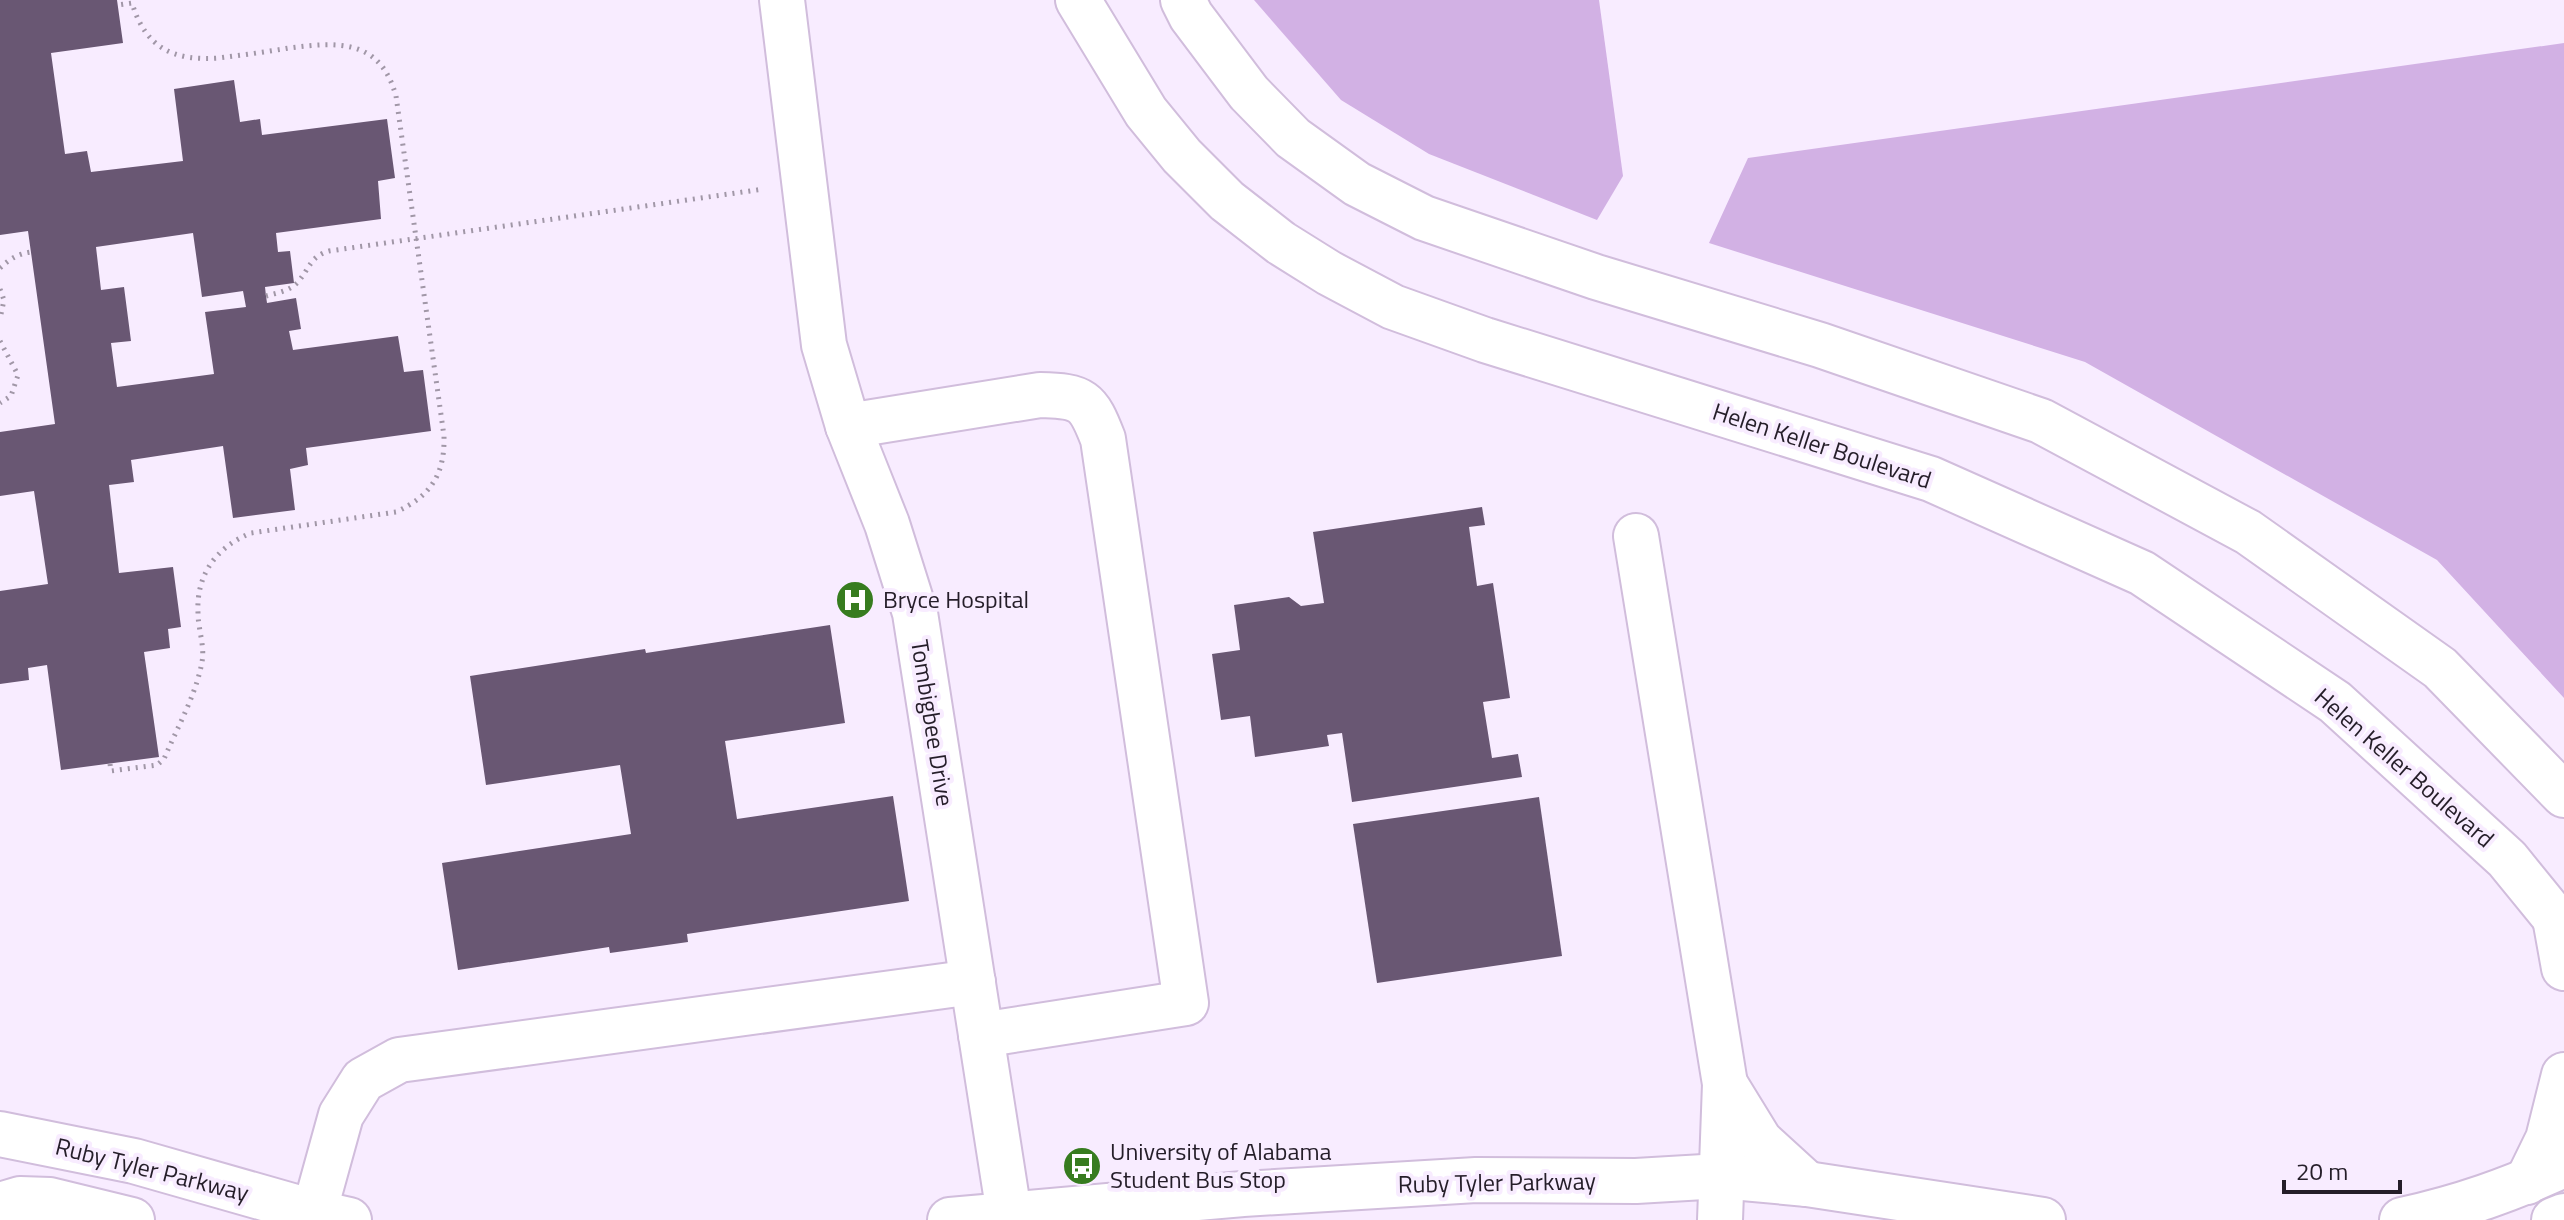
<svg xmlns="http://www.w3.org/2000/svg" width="2564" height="1220" font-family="'Titillium Web',sans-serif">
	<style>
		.green { fill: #d2b1e4 }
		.building { fill: #695773; fill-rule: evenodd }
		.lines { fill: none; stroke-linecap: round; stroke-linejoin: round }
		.minor-casing { stroke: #d1bddc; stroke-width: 48 }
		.path { stroke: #a197a7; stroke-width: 5; stroke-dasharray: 2 6; stroke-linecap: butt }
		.minor { stroke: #fff; stroke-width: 44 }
		.labels { text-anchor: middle; stroke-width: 8; stroke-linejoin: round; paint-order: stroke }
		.street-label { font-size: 24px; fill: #251e29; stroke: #f8ecff }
		.poi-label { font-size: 24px; fill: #251e29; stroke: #f8ecff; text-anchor: start }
	</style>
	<rect width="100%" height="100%" fill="#f8ecff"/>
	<g class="green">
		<polygon points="1254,0 1599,0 1623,176 1597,220 1429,154 1341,100"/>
		<polygon points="2564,43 2564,698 2437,560 2085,362 1709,243 1748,158"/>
	</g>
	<g class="building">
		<path d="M0,0h117l6,43 -72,10 14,101 22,-3 4,21 92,-11 -9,-72 60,-9 6,42 20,-3 2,16 125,-16 8,59 -17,3 3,38 -105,14 2,19 12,-1 4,32 -29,4 1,9 1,7 29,-5 5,31 -12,2 4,19 105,-14 6,36 19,-2 8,61 -125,17 2,17 -18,4 5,41 -62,8 -10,-72 -92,14 3,22 -25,3 10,88 54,-6 8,60 -13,2 2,19 -26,4 15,105 -98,13 -14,-105 -19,3 1,12 -29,4v-93l48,-7 -14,-93 -34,5v-64l55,-8 -27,-193 -28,4zM193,233l9,64 41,-6 3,16 -41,5 9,62 -97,13 -6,-44 20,-2 -7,-54 -23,3 -5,-43z"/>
		<polygon points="1482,507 1485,525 1469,527 1477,586 1493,583 1510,698 1483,702 1492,758 1518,754 1522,777 1352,802 1342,733 1327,735 1329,746 1255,757 1250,716 1221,720 1212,654 1240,650 1234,605 1289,597 1301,606 1324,603 1313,532"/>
		<polygon points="830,625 845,723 725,741 737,819 893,796 909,901 687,934 688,942 610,953 609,947 458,970 442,863 631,834 620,765 486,785 470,676 645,649 646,653"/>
		<polygon points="1539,797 1562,956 1377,983 1353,824"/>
	</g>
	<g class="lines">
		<g class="minor-casing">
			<g id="minor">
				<polyline points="782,0 824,345 848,426 887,524 915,613 1010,1220"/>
				<polyline points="1078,0 1146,112 1182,156 1227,201 1281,243 1329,273 1393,307 1485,340 1931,479 2142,573 2335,702 2507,859 2564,929"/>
				<polyline points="1183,0 1191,16 1249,93 1293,138 1357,184 1424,218 1596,277 1820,345 2041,421 2248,532 2440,668 2564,795"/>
				<path d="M848,426l192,-31c43,1 48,5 63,44l83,564 -205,32"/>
				<polyline points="1636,536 1725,1084 1720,1220"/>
				<polyline points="2555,918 2564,968"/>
				<polyline points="1725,1084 1760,1141 1807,1184"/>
				<polyline points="0,1134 134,1161 313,1212 349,1220"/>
				<polyline points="2527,1182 2548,1139 2564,1075"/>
				<polyline points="0,1205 20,1199 50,1200 132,1220"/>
				<polyline points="312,1220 341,1115 363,1080 399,1060 973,982"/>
				<polyline points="950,1220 1243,1194 1476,1180 1636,1181 1721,1176 1807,1184 2043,1220"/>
				<path d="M2402,1220c59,-13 107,-30 162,-55"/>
				<polyline points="2554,1220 2564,1216"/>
			</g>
		</g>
		<g class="path">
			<path d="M0,268c10,-9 17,-14 31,-16"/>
			<polyline points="0,289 4,300 0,319"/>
			<path d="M266,296c11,-3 23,-5 31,-13 12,-13 13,-27 32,-32l435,-62"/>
			<polyline points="0,341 18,375 11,396 0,403"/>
			<path d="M110,764l1,7 46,-6 7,-6c13,-31 32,-64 38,-97 3,-16 -4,-33 -4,-49 -2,-38 18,-66 53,-80l145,-21c35,-16 49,-38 48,-76l-48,-340c-16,-58 -59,-54 -107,-48 -23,4 -47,7 -70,10 -45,3 -73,-9 -87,-55l-14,2"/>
		</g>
		<use href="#minor" class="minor"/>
	</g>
	<defs>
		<g id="hospital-disc" transform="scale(2)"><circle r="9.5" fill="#377c1f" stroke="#f8ecff"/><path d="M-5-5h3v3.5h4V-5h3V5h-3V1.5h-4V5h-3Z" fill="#fff"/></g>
		<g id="bus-disc" transform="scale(2)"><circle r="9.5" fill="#377c1f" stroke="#f8ecff"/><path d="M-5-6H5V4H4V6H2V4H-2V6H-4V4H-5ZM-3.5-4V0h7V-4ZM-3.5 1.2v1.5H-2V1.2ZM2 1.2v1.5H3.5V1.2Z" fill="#fff"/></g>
	</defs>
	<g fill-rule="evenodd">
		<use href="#hospital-disc" x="855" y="600"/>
		<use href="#bus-disc" x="1082" y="1166"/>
	</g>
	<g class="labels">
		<g class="street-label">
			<text transform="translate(1822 446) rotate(18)" y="8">Helen Keller Boulevard</text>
			<text transform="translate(932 723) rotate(81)" y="8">Tombigbee Drive</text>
			<text transform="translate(2404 768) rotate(41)" y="8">Helen Keller Boulevard</text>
			<text transform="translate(152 1170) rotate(14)" y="8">Ruby Tyler Parkway</text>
			<text transform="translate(1497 1183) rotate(-1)" y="8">Ruby Tyler Parkway</text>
		</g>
		<g class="poi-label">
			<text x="883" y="608">Bryce Hospital</text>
			<text x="1110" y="1160">University of Alabama<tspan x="1110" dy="28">Student Bus Stop</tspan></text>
		</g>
	</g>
	<path d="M2284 1180v12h116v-12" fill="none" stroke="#251e29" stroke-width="4"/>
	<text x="2296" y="1180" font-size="24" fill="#251e29" stroke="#f8ecff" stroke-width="6" paint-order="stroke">20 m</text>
</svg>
